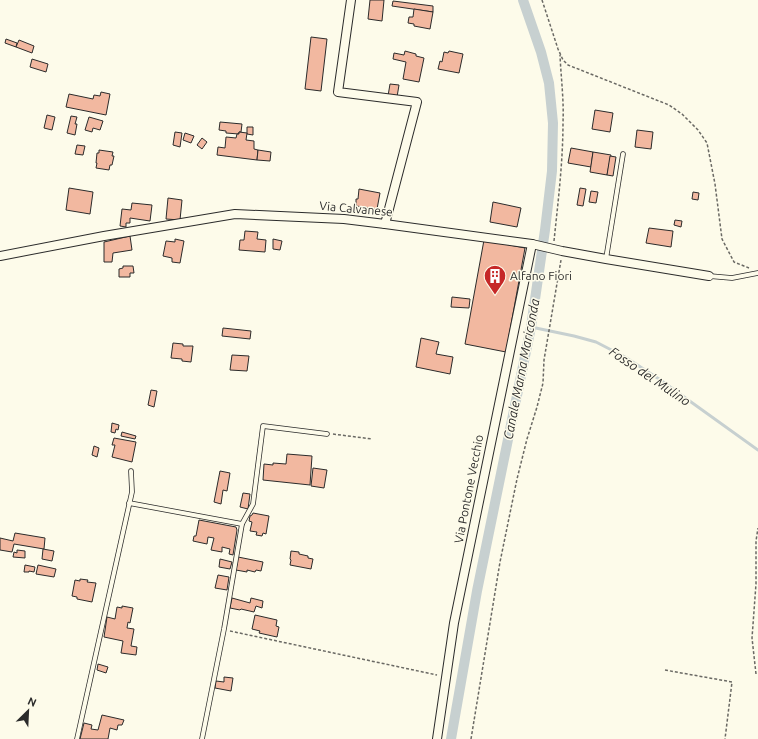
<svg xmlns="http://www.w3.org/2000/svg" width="758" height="739" font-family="Ubuntu,sans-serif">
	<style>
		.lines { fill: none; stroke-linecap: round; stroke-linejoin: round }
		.stream { stroke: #c7d0d0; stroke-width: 3 }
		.canal { stroke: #c7d0d0; stroke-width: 10 }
		.building { fill: #f2b8a0; stroke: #2b2b2b }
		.lane-casing { stroke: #2b2b2b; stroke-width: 5.5 }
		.street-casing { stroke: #2b2b2b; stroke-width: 10 }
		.path { stroke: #6a6964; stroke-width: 1.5; stroke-dasharray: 3 2; stroke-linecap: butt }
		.lane { stroke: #fdfbea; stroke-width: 4 }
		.street { stroke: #fdfbea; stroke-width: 8 }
		.labels { text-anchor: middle; stroke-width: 3; stroke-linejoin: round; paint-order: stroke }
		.street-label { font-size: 12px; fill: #2b2b2b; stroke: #fdfbea }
		.poi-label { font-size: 12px; fill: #2b2b2b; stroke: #fdfbea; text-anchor: start }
		.water-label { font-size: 13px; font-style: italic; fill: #2b2b2b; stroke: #fdfbea }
	</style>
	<rect width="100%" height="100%" fill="#fdfbea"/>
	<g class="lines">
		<polyline class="stream" points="531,327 574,336 596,342 625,357 659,379 758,450"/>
		<polyline class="canal" points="451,739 477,591 531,327 545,230 552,171 553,123 549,83 541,52 523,0"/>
	</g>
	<g class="building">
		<polygon points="370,0 384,0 382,21 368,19"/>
		<polygon points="393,1 433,6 433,12 392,6"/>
		<polygon points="414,9 433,12 430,29 414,26 414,24 408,23 409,17 413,17"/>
		<polygon points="311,37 327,39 321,91 305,89"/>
		<polygon points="6,39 17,43 16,47 5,43"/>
		<polygon points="19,40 34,46 32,53 16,47"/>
		<polygon points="405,51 416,54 416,56 424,58 419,82 403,79 406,62 393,59 394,53 404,55"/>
		<polygon points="449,51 463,54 459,73 438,69 440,61 442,62 444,52 448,53"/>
		<polygon points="32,59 48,64 46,72 30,67"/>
		<polygon points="390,84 399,85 397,97 388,96"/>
		<polygon points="101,92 110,94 106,115 66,107 69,94 93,99 94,95 100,96"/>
		<polygon points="595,110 613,113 610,132 592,129"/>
		<polygon points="47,115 55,117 52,130 44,128"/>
		<polygon points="71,116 77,117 75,124 77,124 75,135 67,133"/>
		<polygon points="89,117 103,121 100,130 93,128 92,132 85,130"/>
		<polygon points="220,122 242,124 241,132 239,132 239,134 226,133 226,131 219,130"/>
		<polygon points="247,127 253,127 253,135 247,134"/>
		<polygon points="637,130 653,132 651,149 635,147"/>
		<polygon points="175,132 182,133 180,147 173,145"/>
		<polygon points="239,132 247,133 246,140 254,141 254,149 258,150 257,160 217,155 218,147 225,148 226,137 236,138 237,134 239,134"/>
		<polygon points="185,133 194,136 191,143 183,140"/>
		<polygon points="202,138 207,142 202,149 197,145"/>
		<polygon points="77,145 85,146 83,155 75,154"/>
		<polygon points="571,148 593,152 591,167 568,163"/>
		<polygon points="99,150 113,152 112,156 114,156 112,165 110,165 109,170 96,168 97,163 96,163 97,153 99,153"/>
		<polygon points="258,150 271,152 270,161 257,160"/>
		<polygon points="593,152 611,155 607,175 590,172"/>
		<polygon points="610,156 616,157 613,176 607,175"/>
		<polygon points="69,188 93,192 90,214 66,210"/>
		<polygon points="580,188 586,189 583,206 577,205"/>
		<polygon points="359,189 380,193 377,209 356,206 356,199 358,199"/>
		<polygon points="591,191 598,192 596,203 589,202"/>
		<polygon points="693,192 699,193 698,200 692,199"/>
		<polygon points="168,198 182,200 180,220 166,219"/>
		<polygon points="493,202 521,208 517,227 490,222"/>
		<polygon points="132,203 152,205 150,221 130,218 130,223 126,223 126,227 120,226 122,209 131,210"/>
		<polygon points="675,220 682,221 681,227 674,225"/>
		<polygon points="649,228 673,231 671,247 646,243"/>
		<polygon points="245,231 258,232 257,239 266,240 265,252 239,250 240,240 244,240"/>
		<polygon points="130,236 132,250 113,253 112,262 104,262 104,242"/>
		<polygon points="175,239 184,241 180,263 172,262 172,258 163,256 166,241 175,242"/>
		<polygon points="273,239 282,241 280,250 273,249"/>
		<polygon points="484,240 525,248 506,352 465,344"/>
		<polygon points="123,266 133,266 134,273 130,273 130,277 119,277 119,269 123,268"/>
		<polygon points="452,297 470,299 469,308 451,307"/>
		<polygon points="223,328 251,331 250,339 222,336"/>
		<polygon points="421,338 439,342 436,354 453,357 450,374 416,367"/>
		<polygon points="173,343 183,344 183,346 193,346 191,362 182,361 182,359 171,358"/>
		<polygon points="232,355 249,356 247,371 230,370"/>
		<polygon points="151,390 157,391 154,407 148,405"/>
		<polygon points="112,423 119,425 118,430 116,429 115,433 111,432"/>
		<polygon points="122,432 136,436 135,439 121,436"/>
		<polygon points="114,438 136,442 132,462 112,457 115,445 112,445"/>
		<polygon points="94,446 99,448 97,457 92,455"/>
		<polygon points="287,454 312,456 310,485 263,480 264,464 273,465 273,463 286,464"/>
		<polygon points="313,468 327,470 324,488 311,486"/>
		<polygon points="220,471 230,473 227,491 223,490 221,504 214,502"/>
		<polygon points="243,493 250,494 248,509 240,507"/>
		<polygon points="253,513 269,516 266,534 263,533 262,536 256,535 257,532 250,531 252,522 249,521 250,516 252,515"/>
		<polygon points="199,520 236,527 237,530 233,555 229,554 230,549 222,547 222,552 211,550 214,538 208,537 207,544 193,541 194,536 196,536"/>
		<polygon points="15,533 45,538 44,549 14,544 12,552 0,550 0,538 13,541"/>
		<polygon points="43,549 54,551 52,561 42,559"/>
		<polygon points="17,550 25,551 25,558 13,557 14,552 17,553"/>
		<polygon points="291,551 299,552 299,554 308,556 308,558 313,559 311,569 290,565 291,560 290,559"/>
		<polygon points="238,557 263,562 261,571 256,570 255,572 247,570 247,572 236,570"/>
		<polygon points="220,559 232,562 230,569 219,567"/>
		<polygon points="25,565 35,567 34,572 29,571 29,572 24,572"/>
		<polygon points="38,565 56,569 54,577 36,574"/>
		<polygon points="218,575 229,577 227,590 215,588"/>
		<polygon points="80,579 88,580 87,582 96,583 92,602 77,599 77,597 72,596 75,580 80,581"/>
		<polygon points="232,598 250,603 251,598 263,601 262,608 256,606 254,612 241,609 240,610 230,608"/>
		<polygon points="122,606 133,608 130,623 128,622 127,628 134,629 131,646 137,647 136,655 121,653 123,641 104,637 107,617 115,619 117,607 122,608"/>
		<polygon points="255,615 277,620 276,626 279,627 277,637 259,633 260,631 252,629"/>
		<polygon points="98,664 108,667 106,673 97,670"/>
		<polygon points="224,677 233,678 231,691 215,688 216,681 224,682"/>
		<polygon points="102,715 124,720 122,725 118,725 117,730 110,728 108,739 80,739 84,723 92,725 91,729 98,730"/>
	</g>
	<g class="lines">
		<g class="lane-casing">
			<g id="lane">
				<polyline points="606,259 623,154"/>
				<polyline points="709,276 732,278 758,273"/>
				<polyline points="129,503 242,524 253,504 263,426 327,434"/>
				<polyline points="77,739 132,492 131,471"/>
				<polyline points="202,739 224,629 242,524"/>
			</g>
		</g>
		<g class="street-casing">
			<g id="street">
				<polyline points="351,0 338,92 417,102 385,224"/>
				<polyline points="0,256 104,236 235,214 344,219 385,224 532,244 562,251 606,259 709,276"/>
				<polyline points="437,739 454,623 532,244"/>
			</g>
		</g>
		<g class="path">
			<polyline points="542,0 558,49 563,60 568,65 669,105 682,114 698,130 707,143 715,184 722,239 734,262 749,268"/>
			<path d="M554,241c4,-39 9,-79 9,-119 1,-22 -2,-44 -3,-67"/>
			<polyline points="333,434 372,439"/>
			<polyline points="230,631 437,675"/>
			<polyline points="665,670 732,682 725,739"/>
			<polyline points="756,674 752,638 756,584 756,541 758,528"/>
			<polyline points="471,739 500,562 517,479 527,439 537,407 543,383 544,360 561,260"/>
		</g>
		<use href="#lane" class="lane"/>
		<use href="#street" class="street"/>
	</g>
	<defs>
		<g id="building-pin" transform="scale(1.15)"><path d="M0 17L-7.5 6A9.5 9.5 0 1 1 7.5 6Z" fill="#c62828" stroke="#fdfbea"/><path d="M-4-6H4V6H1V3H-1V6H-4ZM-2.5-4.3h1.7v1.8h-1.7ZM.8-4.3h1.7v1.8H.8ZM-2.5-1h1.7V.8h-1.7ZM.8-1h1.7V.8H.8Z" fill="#fff"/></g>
	</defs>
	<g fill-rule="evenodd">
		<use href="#building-pin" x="495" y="276"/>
	</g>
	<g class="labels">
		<g class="street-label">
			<text transform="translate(356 209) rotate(5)" y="4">Via Calvanese</text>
			<text transform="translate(469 489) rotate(-79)" y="4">Via Pontone Vecchio</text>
		</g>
		<g class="poi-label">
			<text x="510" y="280">Alfano Fiori</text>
		</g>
		<g class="water-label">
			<text transform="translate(521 369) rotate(-79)" y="5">Canale Marna Mariconda</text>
			<text transform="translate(650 376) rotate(34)" y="5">Fosso del Mulino</text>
		</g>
	</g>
	<g transform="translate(28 711) rotate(24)" stroke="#fdfbea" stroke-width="3" paint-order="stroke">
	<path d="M0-3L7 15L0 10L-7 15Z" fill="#2b2b2b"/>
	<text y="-6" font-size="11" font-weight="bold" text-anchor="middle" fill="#2b2b2b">N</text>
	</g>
</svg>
